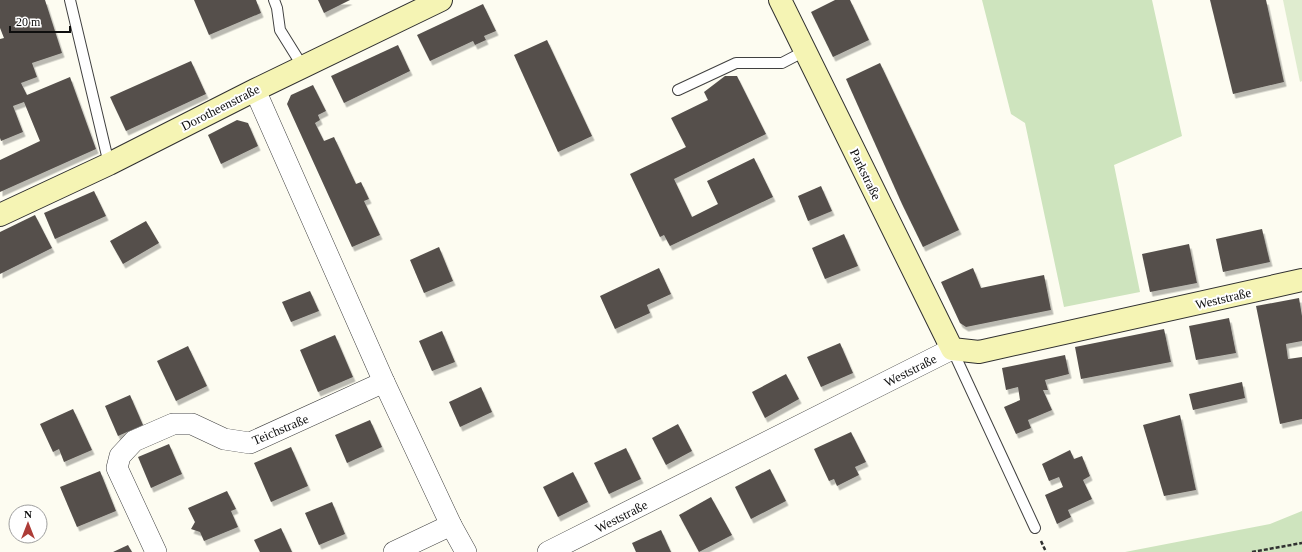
<svg xmlns="http://www.w3.org/2000/svg" width="1302" height="552" font-family="Georgia,serif">
	<style>
		.green { fill: #cee4be }
		.pitch { fill: #dfeccf }
		.building { fill: #55504c; filter: url(#shadow) }
		.lines { fill: none; stroke-linecap: round; stroke-linejoin: round }
		.service-casing { stroke: #414141; stroke-width: 12 }
		.minor-casing { stroke: #414141; stroke-width: 22 }
		.secondary-casing { stroke: #303030; stroke-width: 24 }
		.path { stroke: #303030; stroke-width: 2.5; stroke-dasharray: 4 2; stroke-linecap: butt }
		.service { stroke: #fff; stroke-width: 10 }
		.minor { stroke: #fff; stroke-width: 21 }
		.secondary { stroke: #f5f4b4; stroke-width: 22 }
		.labels { text-anchor: middle; stroke-width: 4; stroke-linejoin: round; paint-order: stroke }
		.street-label { font-size: 13px; fill: #0e0e0e; stroke: #fff }
	</style>
	<defs>
		<filter id="shadow"><feDropShadow dx="2.5" dy="4.5" stdDeviation="0" flood-color="#0004"/></filter>
	</defs>
	<rect width="100%" height="100%" fill="#fdfcf1"/>
	<g class="green">
		<polygon points="982,0 1152,0 1182,136 1114,165 1140,292 1064,307 1025,123 1011,114"/>
		<polygon points="1302,511 1302,552 1125,552 1270,524"/>
	</g>
	<polygon class="pitch" points="1283,0 1302,0 1302,81 1300,82"/>
	<g class="building">
		<polygon points="0,0 45,0 62,53 32,63 37,77 21,83 27,95 70,77 96,149 0,192 0,160 40,141 24,102 13,106 23,132 1,141 0,138 0,39 4,38 0,28"/>
		<polygon points="194,0 256,0 261,13 209,35"/>
		<polygon points="318,0 350,0 324,13"/>
		<polygon points="835,0 850,0 869,40 833,57 811,12"/>
		<polygon points="1210,0 1266,0 1284,82 1233,94"/>
		<polygon points="483,4 496,31 484,36 486,40 475,45 473,41 430,61 417,35"/>
		<polygon points="547,40 592,136 558,152 514,55"/>
		<polygon points="398,45 410,71 344,103 331,76"/>
		<polygon points="191,61 206,94 126,131 110,97"/>
		<polygon points="880,63 959,230 923,247 902,204 846,79"/>
		<polygon points="725,76 737,76 766,134 674,179 692,217 718,204 707,181 754,158 773,197 670,246 664,235 660,237 630,174 686,147 671,118 708,100 704,92"/>
		<polygon points="313,85 326,111 318,115 320,120 315,123 324,141 334,137 356,184 361,182 369,199 364,201 380,235 352,247 287,104 291,95"/>
		<polygon points="237,120 248,123 258,146 221,164 208,135"/>
		<polygon points="821,186 832,211 808,221 798,196"/>
		<polygon points="94,191 106,216 55,239 44,213"/>
		<polygon points="35,215 52,248 0,274 0,232"/>
		<polygon points="146,221 159,243 123,264 110,241"/>
		<polygon points="1262,229 1270,262 1223,272 1216,239"/>
		<polygon points="844,234 858,266 825,279 812,248"/>
		<polygon points="1189,244 1197,283 1150,292 1142,254"/>
		<polygon points="439,247 453,281 424,293 410,260"/>
		<polygon points="659,268 671,294 647,305 650,313 615,329 600,296"/>
		<polygon points="973,268 981,288 1044,275 1051,310 966,327 960,323 941,282"/>
		<polygon points="310,291 319,311 291,322 282,302"/>
		<polygon points="1299,298 1302,316 1302,341 1286,344 1288,359 1302,357 1302,419 1280,424 1256,306"/>
		<polygon points="1229,318 1236,353 1196,360 1189,326"/>
		<polygon points="1164,329 1171,362 1081,379 1075,347"/>
		<polygon points="442,331 455,362 432,371 419,341"/>
		<polygon points="335,335 353,377 318,392 300,350"/>
		<polygon points="840,343 853,373 821,387 807,357"/>
		<polygon points="188,346 207,386 176,401 157,361"/>
		<polygon points="1065,355 1069,374 1045,380 1048,390 1043,390 1052,410 1028,420 1031,428 1016,434 1004,407 1020,400 1018,387 1006,390 1002,368"/>
		<polygon points="786,374 799,399 765,418 752,392"/>
		<polygon points="1242,382 1245,398 1193,410 1189,394"/>
		<polygon points="481,387 492,412 460,427 449,402"/>
		<polygon points="130,395 143,425 118,436 105,406"/>
		<polygon points="73,409 92,450 64,462 59,449 53,452 40,424"/>
		<polygon points="1180,415 1196,490 1164,496 1143,425"/>
		<polygon points="370,420 382,447 347,463 335,435"/>
		<polygon points="678,424 692,451 666,465 652,438"/>
		<polygon points="851,432 866,462 855,467 859,475 837,486 834,479 829,481 814,449"/>
		<polygon points="169,444 182,474 151,488 138,457"/>
		<polygon points="291,447 308,486 271,502 254,463"/>
		<polygon points="626,448 641,479 609,494 594,463"/>
		<polygon points="1070,450 1074,459 1082,456 1090,476 1083,480 1092,499 1068,510 1071,517 1057,524 1045,495 1063,487 1059,477 1049,481 1042,464"/>
		<polygon points="770,469 786,501 751,519 735,487"/>
		<polygon points="100,471 116,511 77,527 60,487"/>
		<polygon points="573,472 588,502 558,517 543,487"/>
		<polygon points="227,491 236,509 231,511 238,527 204,541 200,532 191,529 195,522 188,508"/>
		<polygon points="711,497 732,535 699,552 679,515"/>
		<polygon points="332,502 345,534 319,545 305,513"/>
		<polygon points="281,528 292,552 260,552 254,540"/>
		<polygon points="661,530 671,552 636,552 632,543"/>
		<polygon points="128,545 132,552 113,552"/>
	</g>
	<g class="lines">
		<g class="service-casing">
			<g id="service">
				<polyline points="70,0 109,164"/>
				<polyline points="274,0 277,8 280,30 303,67"/>
				<polyline points="678,90 736,63 782,63 805,51"/>
				<polyline points="952,349 1035,528"/>
			</g>
		</g>
		<g class="minor-casing">
			<g id="minor">
				<polyline points="255,90 384,382 451,525 466,552"/>
				<polyline points="156,552 117,468 120,456 134,441 173,424 192,424 224,439 250,443 384,382"/>
				<polyline points="394,552 451,525"/>
				<polyline points="548,552 952,349"/>
			</g>
		</g>
		<g class="secondary-casing">
			<g id="secondary">
				<polyline points="780,0 952,349 979,352 1302,280"/>
				<polyline points="0,215 109,164 255,90 441,0"/>
			</g>
		</g>
		<g class="path">
			<polyline points="1041,541 1046,552"/>
			<polyline points="1252,552 1302,543"/>
		</g>
		<use href="#service" class="service"/>
		<use href="#minor" class="minor"/>
		<use href="#secondary" class="secondary"/>
	</g>
	<g class="labels">
		<g class="street-label">
			<text transform="translate(220 107) rotate(-27)" y="5">Dorotheenstraße</text>
			<text transform="translate(866 174) rotate(64)" y="5">Parkstraße</text>
			<text transform="translate(1223 298) rotate(-13)" y="5">Weststraße</text>
			<text transform="translate(910 370) rotate(-27)" y="5">Weststraße</text>
			<text transform="translate(280 429) rotate(-23)" y="5">Teichstraße</text>
			<text transform="translate(621 516) rotate(-27)" y="5">Weststraße</text>
		</g>
	</g>
	<g transform="translate(28 524)"><circle r="19" fill="#ffffff" stroke="#9f9f9f"/>
	<path d="M0-3L7 15L0 10L-7 15Z" fill="#ad3c37"/>
	<text y="-6" font-size="11" font-weight="bold" text-anchor="middle" fill="#0e0e0e">N</text>
	</g>
	<path d="M10 26v6h60v-6" fill="none" stroke="#0e0e0e" stroke-width="2"/>
	<text x="16" y="26" font-size="12" fill="#0e0e0e" stroke="#ffffff" stroke-width="3" paint-order="stroke">20 m</text>
</svg>
